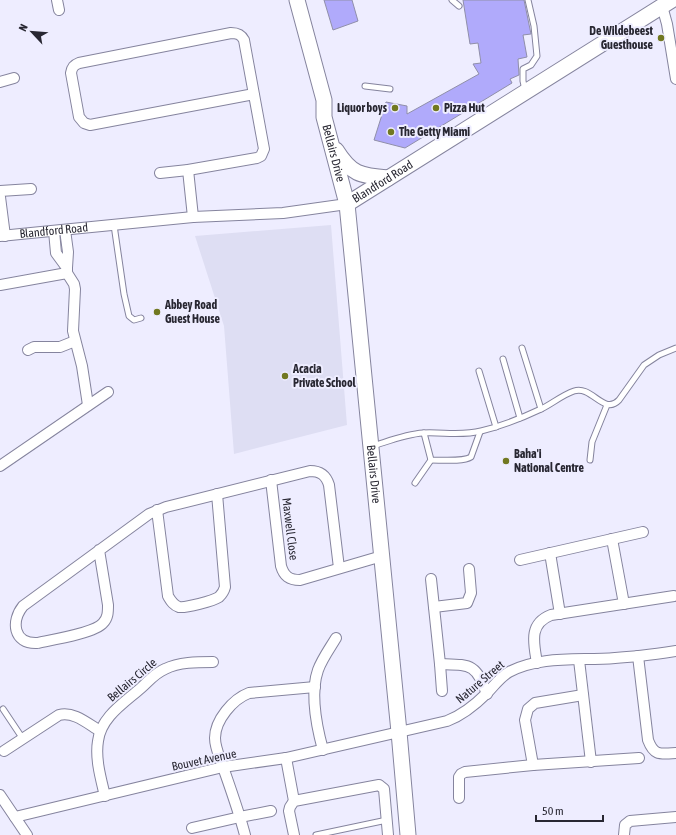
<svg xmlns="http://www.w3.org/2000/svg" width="676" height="835" font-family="'Asap Condensed',sans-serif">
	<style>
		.built { fill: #dedef3 }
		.building { fill: #b0aafb; stroke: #908fa9 }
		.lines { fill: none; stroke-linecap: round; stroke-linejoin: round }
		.lane-casing { stroke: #85849e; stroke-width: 7 }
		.street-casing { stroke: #85849e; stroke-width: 12 }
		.secondary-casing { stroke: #85849e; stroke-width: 17 }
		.lane { stroke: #fff; stroke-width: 5 }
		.street { stroke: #fff; stroke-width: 10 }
		.secondary { stroke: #fff; stroke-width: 15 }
		.poi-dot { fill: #717821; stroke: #eeedff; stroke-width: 1.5 }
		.labels { text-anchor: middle; stroke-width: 4; stroke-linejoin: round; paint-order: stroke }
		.poi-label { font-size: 12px; font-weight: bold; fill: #282732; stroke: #eeedff; text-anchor: start }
		.street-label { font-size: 12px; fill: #282732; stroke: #eeedff }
	</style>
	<rect width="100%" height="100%" fill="#eeedff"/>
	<polygon class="built" points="331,225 347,425 234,454 224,326 195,236"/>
	<g class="building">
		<polygon points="324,0 352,0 358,21 333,30"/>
		<polygon points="463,0 524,0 531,34 523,35 527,57 518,59 519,75 510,79 512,83 405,148 374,140 386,102 407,106 407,114 479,74 473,64 481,63 478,43 470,44"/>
	</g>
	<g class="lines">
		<g class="lane-casing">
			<g id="lane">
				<polyline points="452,0 459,6"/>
				<polyline points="365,86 390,89"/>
				<polyline points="525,90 523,81 523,69 531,65 537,56 534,26 528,0"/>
				<polyline points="114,225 124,294 129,316 134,320 141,318"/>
				<polyline points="522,348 541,409"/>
				<polyline points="503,359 520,418"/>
				<polyline points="479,371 496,427"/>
				<path d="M424,433l7,27c11,0 32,2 40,-3l9,-25"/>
				<path d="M373,446c16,-5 33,-12 50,-13 20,-1 39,3 58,-2 21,-5 41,-13 60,-22 11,-5 21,-14 33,-18 18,-6 30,25 45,9l25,-35 15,-10 17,-7"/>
				<polyline points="590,460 592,442 607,405"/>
				<polyline points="415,483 431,460"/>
				<polyline points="3,709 23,739"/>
				<polyline points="316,835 387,820"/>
			</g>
		</g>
		<g class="street-casing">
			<g id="street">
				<polyline points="57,0 59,10"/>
				<polyline points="662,6 667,24 676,79"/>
				<polyline points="0,82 14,78"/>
				<polyline points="188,170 193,217"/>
				<path d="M160,173l28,-3 69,-12 4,-2 3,-7 -20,-109c-3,-6 -7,-7 -13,-7l-152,30c-5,2 -7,4 -8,10l8,44 5,6 6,2 164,-31"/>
				<polyline points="0,191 31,189"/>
				<polyline points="0,197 5,236"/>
				<polyline points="65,230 68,252 67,268 67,273 74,284 75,289 73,331 82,366 88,405"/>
				<polyline points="54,231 56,253 67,268"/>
				<path id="s1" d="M0,236l193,-19 90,-4 64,-9"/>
				<polyline points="0,285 67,273"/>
				<polyline points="28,350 34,347 60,347 75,341"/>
				<polyline points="0,466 108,392"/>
				<path d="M271,480l10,86c3,10 8,14 19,14l82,-24"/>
				<path d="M157,510l11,86c3,5 5,9 11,11 7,1 34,-6 40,-10 3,-3 5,-6 6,-10l-8,-93"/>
				<polyline points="612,539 624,604"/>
				<path d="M99,550l9,55c0,7 0,13 -5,18 -8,10 -52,17 -66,20 -24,1 -26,-22 -14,-37l126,-92 17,-7 144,-36c10,0 16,4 19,14l10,83"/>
				<polyline points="550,553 560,614"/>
				<polyline points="520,560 643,532"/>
				<polyline points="431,579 440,664 442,691"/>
				<polyline points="434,607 467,603 471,593 469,569"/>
				<path d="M638,656l10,84c6,16 12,14 28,13"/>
				<polyline points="579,660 591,762"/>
				<path d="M537,663c-3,-19 -9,-39 14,-48l123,-19"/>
				<path d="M440,664c30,1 36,-1 47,30"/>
				<path d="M323,750c-6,-22 -13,-57 -5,-80 4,-11 12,-22 18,-32"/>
				<path d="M4,751l55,-36c15,-4 29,9 41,16"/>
				<polyline points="286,758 294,801"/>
				<polyline points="533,765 525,720 528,709 535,703 583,695"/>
				<polyline points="0,795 27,835"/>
				<path d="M105,796c-4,-17 -10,-37 -7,-55 3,-24 26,-38 43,-53 8,-7 14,-15 24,-19 14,-7 32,-7 48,-7"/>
				<polyline points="459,798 459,777 461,774 465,772 533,765 639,758"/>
				<path d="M15,817l208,-50 63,-9 161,-37c16,-6 28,-16 40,-28 7,-7 13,-16 22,-21 32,-17 71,-11 106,-14 20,-1 41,-4 61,-7"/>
				<polyline points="192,828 240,817 271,811"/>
				<path d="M245,835c-6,-23 -14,-45 -22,-68 -3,-9 -8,-19 -8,-29 0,-18 18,-39 34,-45l66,-6"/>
				<polyline points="294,835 289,811 290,807 294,801 379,785 384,789 388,835"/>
				<polyline points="624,835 625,825 630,821 676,817"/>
			</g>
		</g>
		<g class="secondary-casing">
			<g id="secondary">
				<path id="s2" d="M297,0l27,100v17l23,87 52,528 9,103"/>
				<path d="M336,150c15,24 24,26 52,28"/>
				<path id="s3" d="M347,204l325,-204"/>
			</g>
		</g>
		<use href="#lane" class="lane"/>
		<use href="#street" class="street"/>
		<use href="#secondary" class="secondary"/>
	</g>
	<g class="poi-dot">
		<circle cx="661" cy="38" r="4"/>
		<circle cx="395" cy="108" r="4"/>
		<circle cx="436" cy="108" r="4"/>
		<circle cx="391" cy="132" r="4"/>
		<circle cx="157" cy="312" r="4"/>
		<circle cx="285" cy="376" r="4"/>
		<circle cx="506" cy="461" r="4"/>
	</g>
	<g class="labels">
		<g class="poi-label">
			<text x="653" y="35" text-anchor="end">De Wildebeest<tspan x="653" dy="14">Guesthouse</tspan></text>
			<text x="387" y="112" text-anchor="end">Liquor boys</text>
			<text x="444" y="112">Pizza Hut</text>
			<text x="399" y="136">The Getty Miami</text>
			<text x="165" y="309">Abbey Road<tspan x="165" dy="14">Guest House</tspan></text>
			<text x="293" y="373">Acacia<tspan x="293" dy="14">Private School</tspan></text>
			<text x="514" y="458">Baha'i<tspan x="514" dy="14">National Centre</tspan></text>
		</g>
		<g class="street-label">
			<text dy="4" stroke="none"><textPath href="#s2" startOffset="158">Bellairs Drive</textPath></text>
			<text dy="4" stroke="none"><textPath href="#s3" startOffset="42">Blandford Road</textPath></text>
			<text dy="4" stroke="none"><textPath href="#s1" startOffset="54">Blandford Road</textPath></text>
			<text dy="4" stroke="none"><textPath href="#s2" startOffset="482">Bellairs Drive</textPath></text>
			<text transform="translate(290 529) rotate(83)" y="4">Maxwell Close</text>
			<text transform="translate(132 680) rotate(-40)" y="4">Bellairs Circle</text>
			<text transform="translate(480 682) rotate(-40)" y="4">Nature Street</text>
			<text transform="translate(204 760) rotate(-12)" y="4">Bouvet Avenue</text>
		</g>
	</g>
	<g transform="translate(32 32) rotate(296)" stroke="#eeedff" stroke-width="3" paint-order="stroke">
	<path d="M0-3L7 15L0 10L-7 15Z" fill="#282732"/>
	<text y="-6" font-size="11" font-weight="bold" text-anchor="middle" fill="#282732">N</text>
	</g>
	<path d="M536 815v6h67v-6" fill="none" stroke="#282732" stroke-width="2"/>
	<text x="542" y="815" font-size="12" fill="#282732" stroke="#eeedff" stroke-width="3" paint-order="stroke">50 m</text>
</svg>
